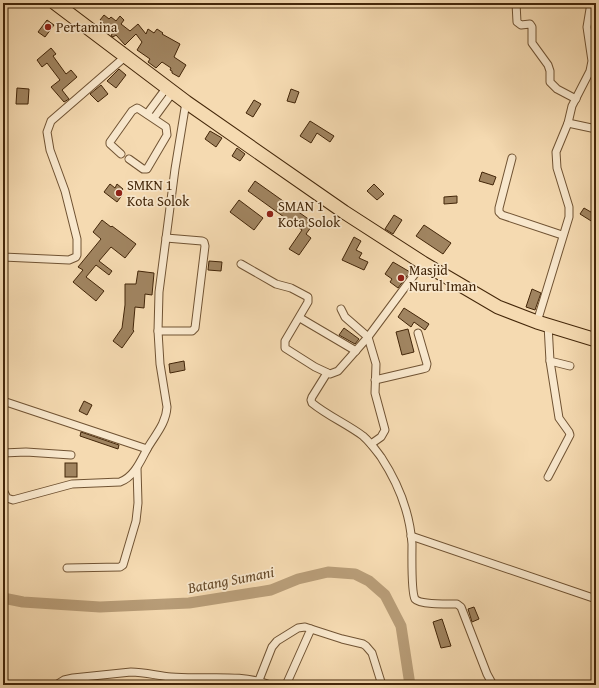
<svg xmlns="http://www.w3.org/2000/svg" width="599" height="688" font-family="'Gentium Book Plus',serif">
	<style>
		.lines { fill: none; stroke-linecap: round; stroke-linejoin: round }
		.river { stroke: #b89d78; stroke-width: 11 }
		.building { fill: #a08460; stroke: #432609 }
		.street-casing { stroke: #705333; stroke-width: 9 }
		.highway-casing { stroke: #432609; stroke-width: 15 }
		.street { stroke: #f8e7cc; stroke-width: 7 }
		.highway { stroke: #f5dab1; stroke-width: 13 }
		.poi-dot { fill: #8f2418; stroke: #f8e7cc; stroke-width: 1.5 }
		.labels { text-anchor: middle; stroke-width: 3.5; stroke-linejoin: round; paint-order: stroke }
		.poi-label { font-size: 14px; fill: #432609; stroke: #f8e7cc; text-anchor: start }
		.water-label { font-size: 15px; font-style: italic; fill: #664a2a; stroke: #f8e7cc }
	</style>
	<rect width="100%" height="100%" fill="#f5dab1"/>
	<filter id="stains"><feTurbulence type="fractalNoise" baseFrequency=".005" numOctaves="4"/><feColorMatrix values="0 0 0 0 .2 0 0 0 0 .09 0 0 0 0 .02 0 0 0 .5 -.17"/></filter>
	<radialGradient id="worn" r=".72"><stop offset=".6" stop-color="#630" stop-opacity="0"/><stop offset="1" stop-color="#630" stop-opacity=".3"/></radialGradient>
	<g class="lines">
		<polyline class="river" points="3,598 23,602 100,607 189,603 271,590 298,579 328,572 355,574 369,581 385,595 401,626 410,685"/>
	</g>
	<g class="building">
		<polygon points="104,15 109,19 111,17 116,21 120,16 124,20 121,24 130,31 138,24 146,34 148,29 154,33 157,29 163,33 162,34 180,44 174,57 186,65 179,77 172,73 172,71 170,70 171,68 162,62 156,68 148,62 150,59 137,50 142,42 136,34 125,45 116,35 113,37 111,36 113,32 109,27 100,20"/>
		<polygon points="47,20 54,25 45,37 38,32"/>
		<polygon points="51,48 56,54 53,56 66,74 71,70 77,77 62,90 69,99 64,102 51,87 60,80 47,63 42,67 37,60"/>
		<polygon points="119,69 126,75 116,88 107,81"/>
		<polygon points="101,85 108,94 98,102 90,94"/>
		<polygon points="17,88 29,89 28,104 16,104"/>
		<polygon points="291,89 299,92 295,103 287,101"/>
		<polygon points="254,100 261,104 253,117 246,113"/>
		<polygon points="310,121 334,136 330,142 317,133 311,143 300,136"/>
		<polygon points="210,131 222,138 216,147 205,139"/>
		<polygon points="237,148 245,154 240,161 232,156"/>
		<polygon points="482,172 496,177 493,185 479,181"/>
		<polygon points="255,181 314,223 306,234 311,238 299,255 289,249 302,230 248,191"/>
		<polygon points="110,184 115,188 117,184 123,189 121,192 123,194 117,202 104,192"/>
		<polygon points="374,184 384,194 377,200 367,191"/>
		<polygon points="457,196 457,203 444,204 444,197"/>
		<polygon points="239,200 263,218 254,230 230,212"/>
		<polygon points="584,208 596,215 596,224 580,214"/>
		<polygon points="394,215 402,220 393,234 385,229"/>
		<polygon points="102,220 111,227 112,226 136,244 125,258 111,247 99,261 112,271 109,275 96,265 86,277 104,291 96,301 73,282 83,270 78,267 101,239 93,232"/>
		<polygon points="424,225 451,243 443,254 416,236"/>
		<polygon points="354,237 361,241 356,250 362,253 359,258 368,262 364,270 342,260"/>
		<polygon points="209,261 222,262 221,271 208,270"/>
		<polygon points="393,262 410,272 398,288 390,282 392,279 385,274"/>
		<polygon points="138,271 154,273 152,295 145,294 144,308 135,307 133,330 134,331 122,348 113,341 122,328 125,305 125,284 136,284"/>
		<polygon points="532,289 541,293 535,310 526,307"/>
		<polygon points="404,308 429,324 425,330 414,322 411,327 398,317"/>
		<polygon points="344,328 359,339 355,344 339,335"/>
		<polygon points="408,329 414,352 402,355 396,332"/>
		<polygon points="184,361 185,370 170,373 169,364"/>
		<polygon points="84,401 92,405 87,415 79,411"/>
		<polygon points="81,432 119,445 118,449 80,436"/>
		<rect x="65" y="463" width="12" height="14"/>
		<polygon points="474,607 479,619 472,622 468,609"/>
		<polygon points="442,619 451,646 441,648 433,622"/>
	</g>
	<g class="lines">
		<g class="street-casing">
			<g id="street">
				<polyline points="516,3 517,22 521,25 530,24 532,27 532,43 548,65 550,71 550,82 557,89 576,99"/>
				<polyline points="147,114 167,87"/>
				<polyline points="154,118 173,92"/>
				<polyline points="568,123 596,129"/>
				<polyline points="121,154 110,144 110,142 132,111 137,108 139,109 166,127 167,135 147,169 143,169 129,159"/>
				<polyline points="512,158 499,208 499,212 502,215 562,235"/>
				<polyline points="3,257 69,260 76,257 77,255 77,239 65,191 50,150 47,132 51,121 126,56"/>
				<polyline points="241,264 276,284 291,288 308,297 308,302 285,341 285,348 315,367 330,374 338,371 368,337 423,263"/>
				<polyline points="341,309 345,317 368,337 376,364 375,393 385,430 381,437 371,444"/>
				<polyline points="300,318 356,351"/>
				<polyline points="537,322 569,217 569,207 557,168 556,152 568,123 572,106 590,71 592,61 587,27 591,3"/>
				<polyline points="548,325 550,361 570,366"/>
				<polyline points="158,331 192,331 195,328 205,246 204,242 202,241 166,238"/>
				<path d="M327,373l-15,24 -1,3 1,3c16,13 35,21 51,33 7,6 12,13 18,21 17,26 29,56 31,87 0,11 -1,48 3,55 5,6 34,5 42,5l4,3 26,67 6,11"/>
				<polyline points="375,380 422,369 426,368 427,364 418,333"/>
				<polyline points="3,401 147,449"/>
				<polyline points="3,453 26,452 71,455"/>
				<polyline points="548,477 570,435 569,432 559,418 550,361"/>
				<path d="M3,490l4,8 6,2 59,-16 48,-2c14,-5 20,-20 27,-33 8,-14 19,-25 20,-42l-7,-43 -2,-33 1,-39 16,-123 11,-67"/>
				<polyline points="411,536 596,599"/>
				<polyline points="67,568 120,567 123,565 136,521 138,503 137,468"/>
				<polyline points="311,629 342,639 363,644 366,646 372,653 382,685"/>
				<polyline points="259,680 272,647 277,641 298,628 305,627 311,629 286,685"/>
				<path d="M56,685l8,-5 9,-2 58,-6c14,0 27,4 40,5 32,3 70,-4 99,8"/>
			</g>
		</g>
		<g class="highway-casing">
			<polyline id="highway" points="55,3 186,102 344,212 423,263 498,307 537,322 596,340"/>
		</g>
		<use href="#street" class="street"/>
		<use href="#highway" class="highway"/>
	</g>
	<g class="poi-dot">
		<circle cx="48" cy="27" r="4"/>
		<circle cx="119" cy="193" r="4"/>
		<circle cx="270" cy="214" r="4"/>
		<circle cx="401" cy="278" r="4"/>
	</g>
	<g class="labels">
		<g class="poi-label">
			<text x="56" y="32">Pertamina</text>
			<text x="127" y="190">SMKN 1<tspan x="127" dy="16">Kota Solok</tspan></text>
			<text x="278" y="211">SMAN 1<tspan x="278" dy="16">Kota Solok</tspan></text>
			<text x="409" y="275">Masjid<tspan x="409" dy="16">Nurul Iman</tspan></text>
		</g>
		<g class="water-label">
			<text transform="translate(231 580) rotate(-11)" y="5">Batang Sumani</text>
		</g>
	</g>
	<rect width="599" height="688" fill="none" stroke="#f5dab1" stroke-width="16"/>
	<rect x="4" y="4" width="591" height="680" fill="none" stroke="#432609" stroke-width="2"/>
	<rect x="8" y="8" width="583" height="672" fill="none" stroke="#432609"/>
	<rect width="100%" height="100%" filter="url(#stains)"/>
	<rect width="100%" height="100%" fill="url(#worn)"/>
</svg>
